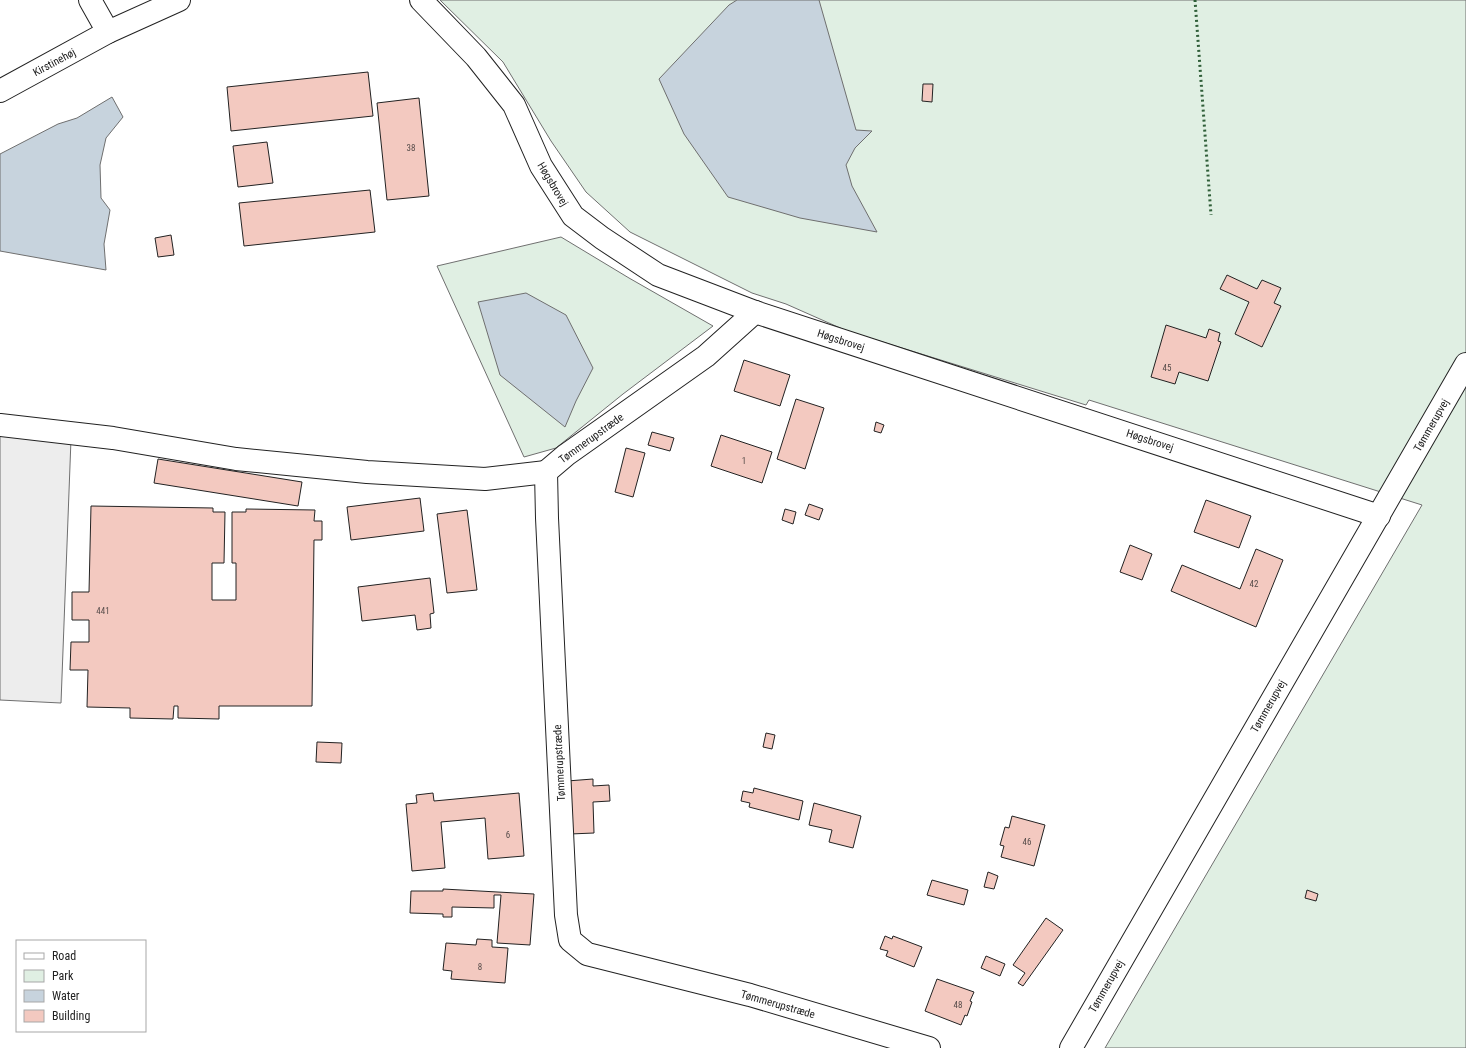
<svg xmlns="http://www.w3.org/2000/svg" width="1466" height="1048" font-family="'Roboto Condensed',sans-serif">
	<style>
		.green { fill: #e0efe3; stroke: #6f6f6f }
		.parking { fill: #ededed; stroke: #6f6f6f }
		.water { fill: #c7d3dd; stroke: #6f6f6f }
		.building { fill: #f3c9c0; stroke: #222 }
		.lines { fill: none; stroke-linecap: round; stroke-linejoin: round }
		.minor-casing { stroke: #222; stroke-width: 24 }
		.minor { stroke: #fff; stroke-width: 22 }
		.hedge { stroke: #2f5e38; stroke-width: 3; stroke-dasharray: 2 3; stroke-linecap: butt }
		.labels { text-anchor: middle; stroke-width: 3; stroke-linejoin: round; paint-order: stroke }
		.number-label { font-size: 9px; fill: #564c4a }
		.street-label { font-size: 11px; fill: #222; stroke: #fff }
	</style>
	<rect width="100%" height="100%" fill="#fff"/>
	<g class="green">
		<polygon points="440,0 1466,0 1466,1048 1105,1048 1422,505 1089,400 1086,405 847,331 786,304 752,293 630,232 586,192 551,141 503,62"/>
		<polygon points="561,237 629,278 713,326 623,394 556,448 524,457 437,266"/>
	</g>
	<polygon class="parking" points="0,434 71,439 61,703 0,700"/>
	<g class="water">
		<polygon points="737,0 819,0 856,130 872,131 855,148 846,165 852,186 877,232 800,218 728,197 684,134 659,79 729,5"/>
		<polygon points="112,97 123,117 106,138 100,165 101,198 110,210 104,244 106,270 0,251 0,154 58,124 77,118"/>
		<polygon points="526,293 566,315 593,368 576,401 565,427 500,375 478,302"/>
	</g>
	<g class="building">
		<polygon points="368,72 373,116 231,131 227,87"/>
		<polygon points="923,84 933,84 932,102 922,101"/>
		<polygon points="419,98 429,196 387,200 377,103"/>
		<polygon points="267,142 273,183 238,187 233,146"/>
		<polygon points="370,190 375,232 244,246 239,203"/>
		<polygon points="171,235 174,255 158,257 155,238"/>
		<polygon points="1227,275 1257,289 1262,280 1281,288 1274,303 1281,306 1262,347 1235,334 1249,302 1220,289"/>
		<polygon points="1166,325 1206,338 1209,329 1220,333 1218,341 1221,342 1208,381 1179,372 1175,384 1151,377"/>
		<polygon points="744,360 790,375 780,406 734,391"/>
		<polygon points="796,399 824,408 805,469 777,459"/>
		<polygon points="876,422 884,425 881,433 874,431"/>
		<polygon points="652,432 674,438 670,451 648,445"/>
		<polygon points="721,435 772,452 762,483 711,466"/>
		<polygon points="626,448 645,453 633,497 615,492"/>
		<polygon points="158,459 302,482 298,506 154,483"/>
		<polygon points="420,498 424,531 351,540 347,507"/>
		<polygon points="1206,500 1251,516 1239,548 1194,532"/>
		<polygon points="809,504 823,509 819,520 805,515"/>
		<polygon points="91,506 213,508 213,512 225,512 224,563 212,563 212,600 236,600 236,563 232,563 232,512 246,512 246,509 315,510 314,521 322,521 322,540 314,540 312,706 219,706 219,719 178,718 178,706 174,706 173,719 130,718 130,708 87,707 88,670 70,670 71,642 89,642 89,620 72,620 72,592 89,592"/>
		<polygon points="785,509 796,512 793,524 782,520"/>
		<polygon points="467,510 477,590 447,593 437,514"/>
		<polygon points="1130,545 1152,554 1142,580 1120,572"/>
		<polygon points="1256,549 1283,560 1256,627 1171,591 1182,565 1240,589"/>
		<polygon points="430,578 434,613 430,614 431,628 417,630 415,615 362,621 358,587"/>
		<polygon points="766,733 775,735 772,749 763,747"/>
		<polygon points="317,742 342,743 341,763 316,762"/>
		<polygon points="593,779 593,786 609,785 610,801 593,802 594,833 570,834 567,781"/>
		<polygon points="754,788 803,801 799,820 749,807 750,803 741,801 743,791 753,793"/>
		<polygon points="433,793 434,801 519,793 524,856 488,859 485,818 441,822 445,868 412,871 406,804 417,803 416,795"/>
		<polygon points="814,803 861,816 853,848 829,842 832,830 809,825"/>
		<polygon points="1012,816 1045,825 1034,866 1001,857 1004,846 1000,845 1005,827 1009,828"/>
		<polygon points="988,872 998,876 994,889 984,887"/>
		<polygon points="932,880 968,890 964,905 927,895"/>
		<polygon points="443,889 534,894 530,945 497,943 501,895 494,895 494,908 452,907 452,917 443,917 443,914 410,913 411,891 443,891"/>
		<polygon points="1307,890 1318,894 1316,901 1305,898"/>
		<polygon points="1046,918 1063,930 1023,986 1018,983 1025,973 1013,965"/>
		<polygon points="885,936 892,939 893,936 922,947 914,967 886,956 888,951 880,949"/>
		<polygon points="477,939 492,940 492,947 508,948 505,983 451,979 452,971 443,970 446,943 476,945"/>
		<polygon points="986,956 1005,964 1000,976 981,968"/>
		<polygon points="937,979 974,992 970,1001 972,1002 967,1016 965,1015 961,1025 925,1011"/>
	</g>
	<g class="lines">
		<g class="minor-casing">
			<g id="minor">
				<polyline points="90,0 108,32"/>
				<polyline points="421,0 476,57 514,105 541,166 573,216 602,238 658,275 755,312 1379,516"/>
				<polyline points="0,91 108,32 179,0"/>
				<polyline points="755,312 706,356 566,455 546,472 547,518 566,915 570,940 587,954 750,995 929,1048"/>
				<polyline points="0,425 113,438 236,459 367,472 485,479 546,472"/>
				<polyline points="1071,1048 1466,364"/>
			</g>
		</g>
		<use href="#minor" class="minor"/>
		<polyline class="hedge" points="1195,0 1211,215"/>
	</g>
	<g class="labels">
		<g class="number-label">
			<text x="411" y="151">38</text>
			<text x="1167" y="371">45</text>
			<text x="744" y="464">1</text>
			<text x="1254" y="587">42</text>
			<text x="103" y="614">441</text>
			<text x="508" y="838">6</text>
			<text x="1027" y="845">46</text>
			<text x="480" y="970">8</text>
			<text x="958" y="1008">48</text>
		</g>
		<g class="street-label">
			<text transform="translate(54 62) rotate(-28)" y="4">Kirstinehøj</text>
			<text transform="translate(553 184) rotate(59)" y="4">Høgsbrovej</text>
			<text transform="translate(841 340) rotate(18)" y="4">Høgsbrovej</text>
			<text transform="translate(1431 425) rotate(-60)" y="4">Tømmerupvej</text>
			<text transform="translate(591 438) rotate(-36)" y="4">Tømmerupstræde</text>
			<text transform="translate(1150 440) rotate(18)" y="4">Høgsbrovej</text>
			<text transform="translate(1268 706) rotate(-60)" y="4">Tømmerupvej</text>
			<text transform="translate(559 763) rotate(-93)" y="4">Tømmerupstræde</text>
			<text transform="translate(1106 986) rotate(-60)" y="4">Tømmerupvej</text>
			<text transform="translate(778 1004) rotate(16)" y="4">Tømmerupstræde</text>
		</g>
	</g>
	<rect x="16" y="940" width="130" height="92" fill="#ffffff" stroke="#a7a7a7"/>
	<rect x="24" y="953" width="20" height="6" fill="#ffffff" stroke="#a7a7a7"/>
	<text x="52" y="960" font-size="12" fill="#222222">Road</text>
	<rect x="24" y="970" width="20" height="12" fill="#e0efe3" stroke="#a7a7a7"/>
	<text x="52" y="980" font-size="12" fill="#222222">Park</text>
	<rect x="24" y="990" width="20" height="12" fill="#c7d3dd" stroke="#a7a7a7"/>
	<text x="52" y="1000" font-size="12" fill="#222222">Water</text>
	<rect x="24" y="1010" width="20" height="12" fill="#f3c9c0" stroke="#a7a7a7"/>
	<text x="52" y="1020" font-size="12" fill="#222222">Building</text>
</svg>
